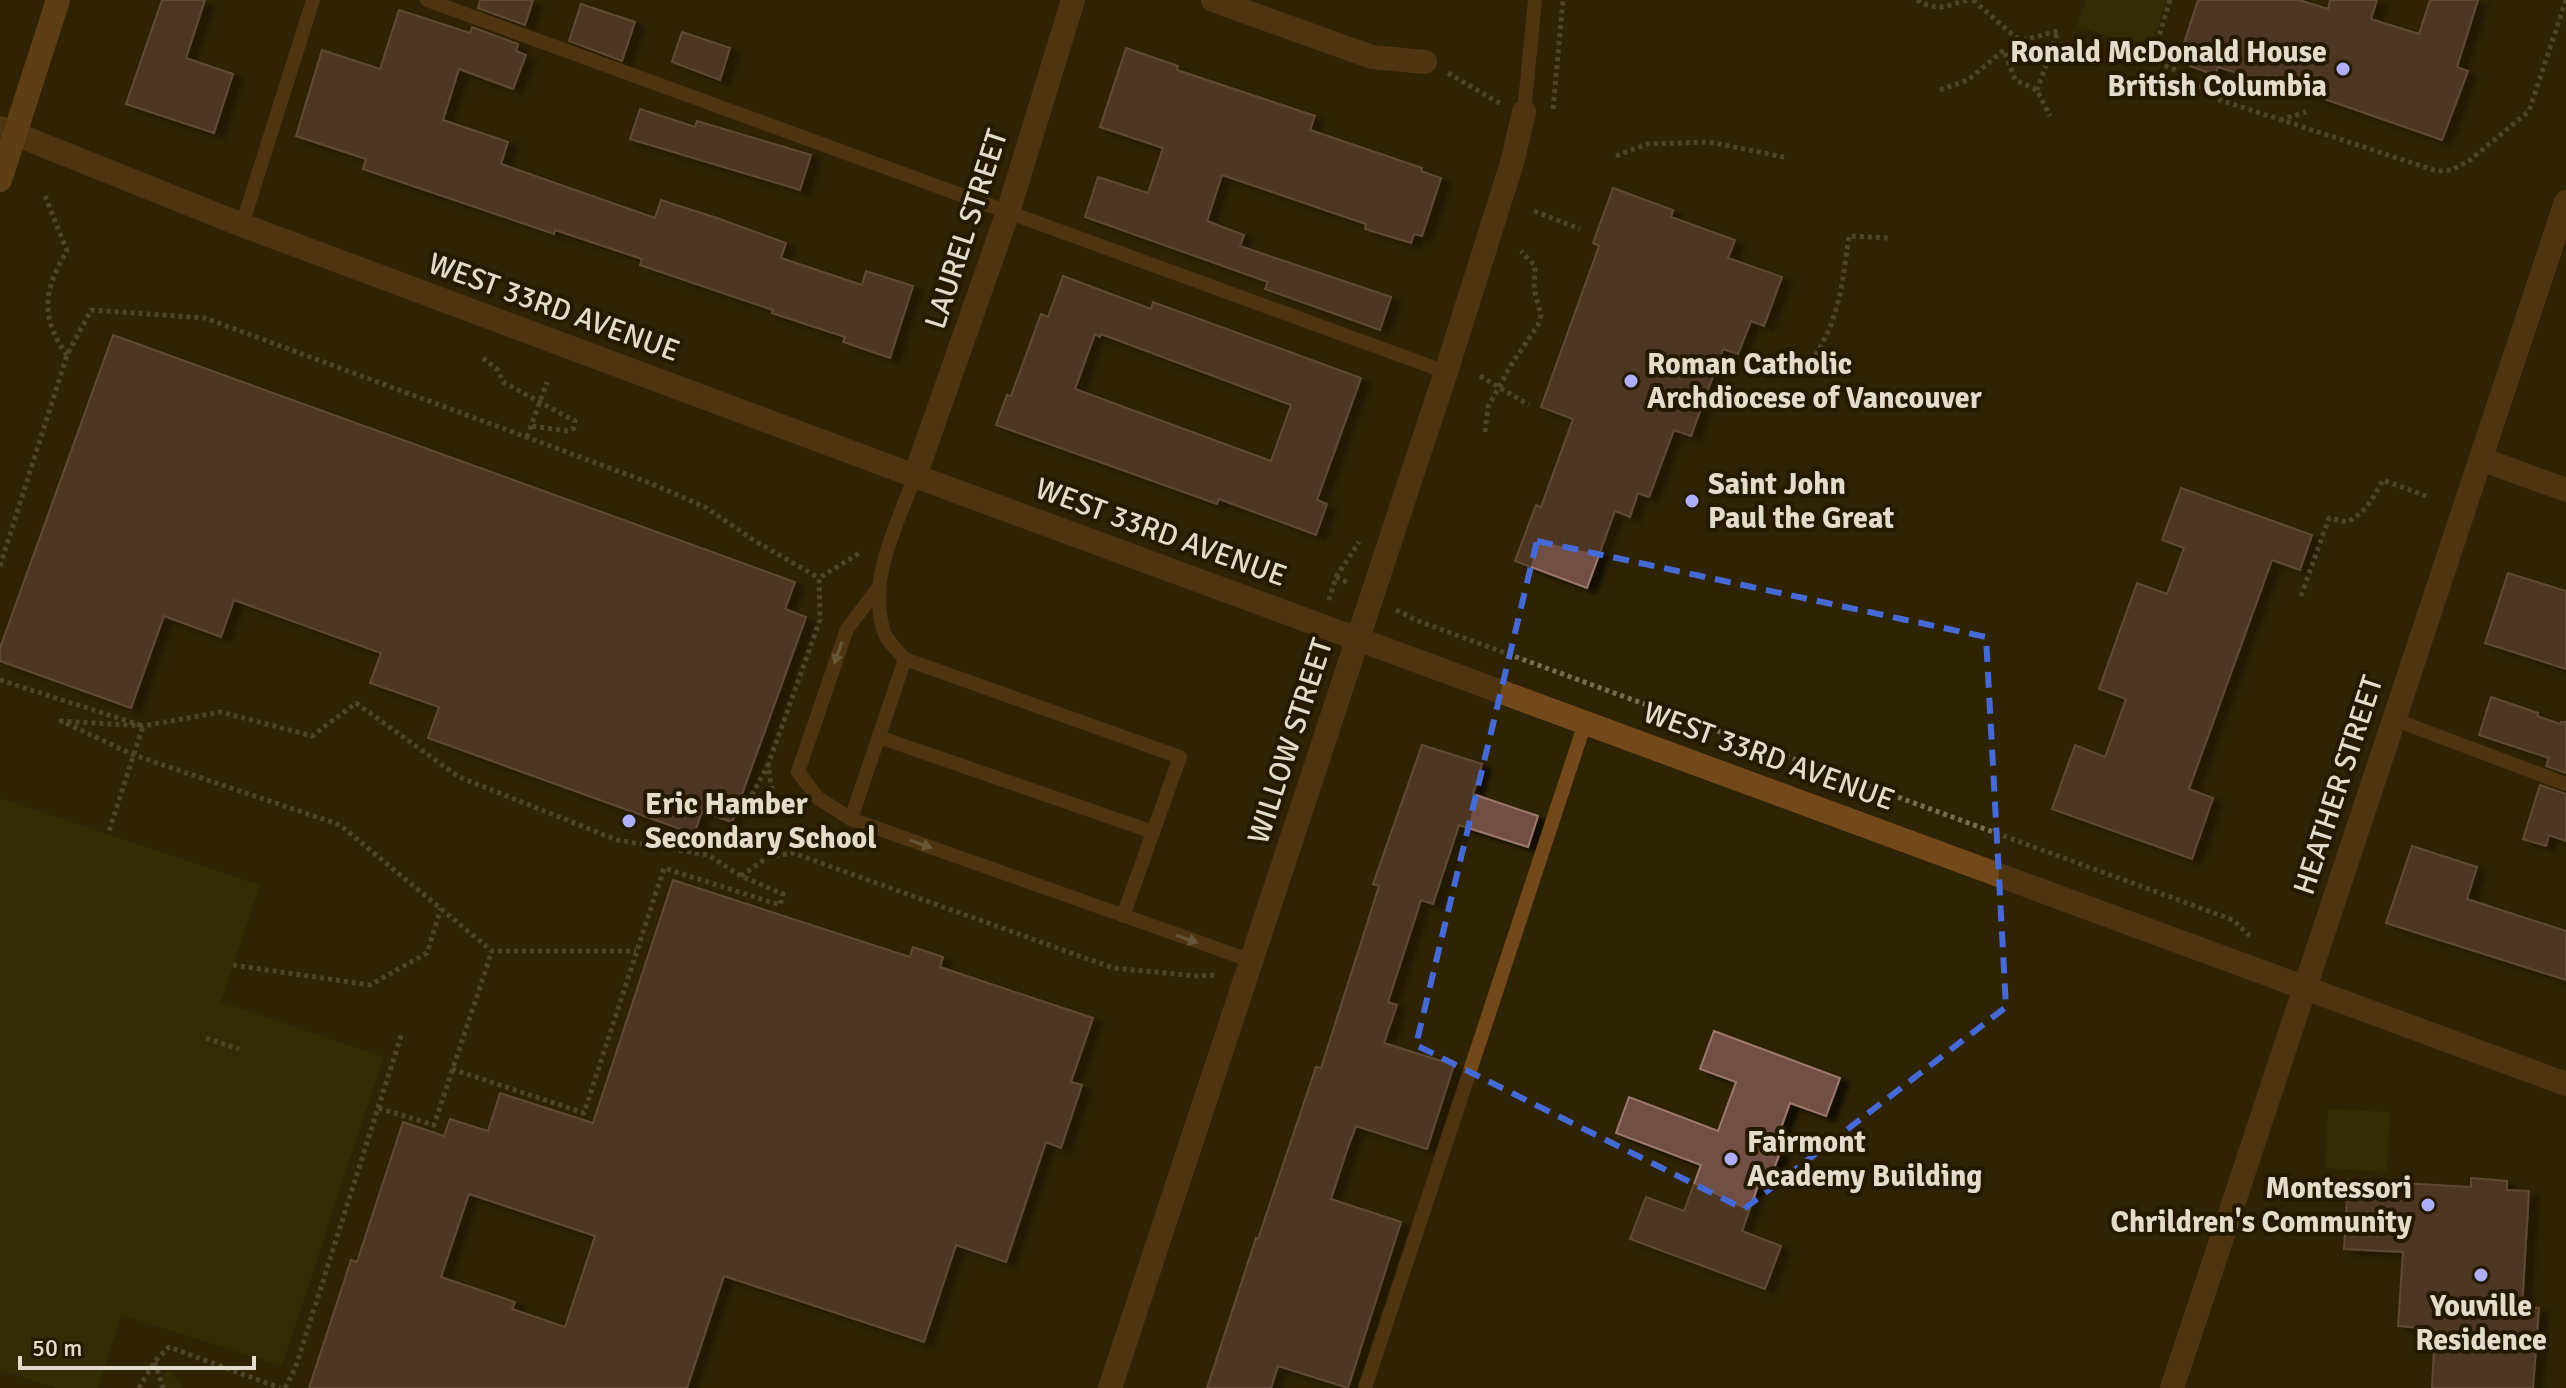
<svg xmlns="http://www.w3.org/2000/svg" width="2566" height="1388" font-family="Signika,sans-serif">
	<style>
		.green { fill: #353600 }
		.building { fill: #715045; stroke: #9c786c; stroke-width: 2; fill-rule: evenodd; filter: url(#shadow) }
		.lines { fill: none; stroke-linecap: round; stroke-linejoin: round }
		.path { stroke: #776d54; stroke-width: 5; stroke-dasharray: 4 4; stroke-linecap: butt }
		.service { stroke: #73491c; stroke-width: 14 }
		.minor { stroke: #73491c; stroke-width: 24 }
		.tertiary { stroke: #73491c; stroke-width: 24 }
		.secondary { stroke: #966028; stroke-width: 24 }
		.oneway { fill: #ab9274 }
		.marked { fill: none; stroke: #456ad5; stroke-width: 6; stroke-dasharray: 16 10; stroke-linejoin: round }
		.poi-dot { fill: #adaffb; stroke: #251a00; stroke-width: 3 }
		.labels { text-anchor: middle; stroke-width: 8; stroke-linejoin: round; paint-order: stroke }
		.poi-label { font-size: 30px; font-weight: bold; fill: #e3dccb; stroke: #251a00; text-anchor: start }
		.street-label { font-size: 30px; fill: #e3dccb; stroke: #251a00 }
	</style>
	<defs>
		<filter id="shadow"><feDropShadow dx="9" dy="5" stdDeviation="2" flood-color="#0009"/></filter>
	</defs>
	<rect width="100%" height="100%" fill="#2f2305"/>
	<g class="green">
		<polygon points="2086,0 2167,0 2150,51 2077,26"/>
		<polygon points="0,798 260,885 221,1002 384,1057 282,1366 121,1315 98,1388 55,1388 0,1370"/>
		<polygon points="2328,1109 2390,1112 2387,1172 2325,1168"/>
		<polygon points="168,1368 184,1388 157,1388"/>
	</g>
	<g class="building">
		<polygon points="162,0 205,0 186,58 233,74 214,133 126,104"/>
		<polygon points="480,0 533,0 525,25 478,8"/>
		<polygon points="2198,0 2299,0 2328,9 2330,0 2377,0 2371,19 2419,34 2430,0 2478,0 2457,67 2468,71 2442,140 2310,94 2309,96 2218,67 2215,75 2178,62"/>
		<polygon points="581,4 635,22 622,61 569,41"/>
		<polygon points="399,10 470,33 472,27 518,44 516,51 526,55 513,89 459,69 443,120 508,142 501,164 655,218 661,200 717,218 786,243 781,258 862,285 866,271 913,286 890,358 843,342 845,337 772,313 773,310 640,265 642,259 555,230 554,234 363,169 366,159 296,136 322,50 380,69"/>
		<polygon points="682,32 730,48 720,80 672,62"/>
		<polygon points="1126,48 1178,66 1177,70 1315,116 1310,130 1422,168 1421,171 1441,178 1422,236 1414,234 1411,243 1365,229 1366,224 1222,175 1207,221 1244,235 1240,246 1391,297 1380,330 1265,289 1268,282 1085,217 1098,177 1148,193 1163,148 1100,127"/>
		<polygon points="640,109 695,127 697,121 811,155 800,190 630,139"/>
		<polygon points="1613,188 1673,210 1671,217 1735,240 1728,258 1782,277 1764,326 1751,321 1738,354 1723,349 1691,436 1674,430 1649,497 1638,493 1630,517 1615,511 1587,588 1515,561 1536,505 1541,507 1573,419 1541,407 1599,246 1593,243"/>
		<path d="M1063,276l88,33 2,-7 208,76 -44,122 10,4 -11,31 -97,-36 -2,5 -221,-79 11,-30 4,1 30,-82 7,3zM1095,334l5,3 1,-3 190,71 -20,56 -196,-72z"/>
		<polygon points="113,335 795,582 785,609 806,617 732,822 702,812 694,834 428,738 439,707 370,683 381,653 234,600 221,637 164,616 131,708 0,661 0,648"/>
		<polygon points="2181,488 2312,535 2300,570 2272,560 2189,789 2213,798 2192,859 2052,809 2075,745 2105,757 2126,699 2099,689 2137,583 2167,594 2184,548 2162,540"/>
		<polygon points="2508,573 2566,591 2566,669 2485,643"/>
		<polygon points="2491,697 2538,713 2537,716 2560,724 2561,722 2566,722 2566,773 2546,766 2549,758 2479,735"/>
		<polygon points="1422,745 1482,764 1473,794 1538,816 1528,847 1459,825 1433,904 1421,900 1388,1002 1397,1005 1384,1043 1454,1065 1427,1149 1356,1126 1347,1150 1331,1199 1401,1222 1348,1388 1278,1366 1271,1388 1207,1388 1256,1238 1258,1239 1316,1067 1321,1068 1379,886 1373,884"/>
		<polygon points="2540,785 2566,794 2566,841 2549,835 2546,846 2523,839"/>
		<polygon points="2412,846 2477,867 2467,899 2566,931 2566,980 2386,923"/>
		<path d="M673,880l237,77 3,-10 30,10 -3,10 153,51 -22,64 11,3 -21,63 -15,-6 -40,120 -50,-17 -32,97 -200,-66 -37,112h-378l42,-128 6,2 46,-140 41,14 6,-17 38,12 12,-38 93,30zM469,1194l126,42 -30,91 -53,-18 3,-7 -74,-25z"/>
		<polygon points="1714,1031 1840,1078 1826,1116 1790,1103 1773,1150 1780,1153 1767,1186 1759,1183 1742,1231 1781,1246 1765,1289 1630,1239 1646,1197 1684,1211 1701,1165 1616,1133 1629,1097 1718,1131 1736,1082 1700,1069"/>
		<polygon points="2471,1178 2507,1181 2507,1190 2529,1191 2522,1307 2539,1308 2533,1388 2432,1388 2435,1329 2398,1326 2403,1252 2344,1249 2348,1180 2471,1187"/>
	</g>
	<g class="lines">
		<g class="path">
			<path d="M1917,0c21,12 29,6 51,0"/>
			<polyline points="1973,0 2015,37 2023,40 2058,31 2037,90"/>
			<polyline points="2170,0 2155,50 2159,63 2187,75 2214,98 2437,171 2452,170 2470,160 2529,111 2566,0"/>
			<polyline points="1448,73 1501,104"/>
			<polyline points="1940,90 1968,80 2004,50 2015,80 2037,90 2050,116"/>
			<polyline points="1553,109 1563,0"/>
			<polyline points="2280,120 2306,112"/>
			<polyline points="1616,156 1647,144 1709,142 1784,157"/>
			<path d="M45,196l22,55c-24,40 -27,66 0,104"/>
			<polyline points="1534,211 1580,229"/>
			<polyline points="483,358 498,370 503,382 575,421 574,428 568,431 531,426"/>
			<path d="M1811,362c29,-43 31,-77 38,-126l41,2"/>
			<polyline points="1480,376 1529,405"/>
			<polyline points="1485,432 1488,407 1511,365 1538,325 1541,315 1534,289 1535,266 1521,251"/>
			<polyline points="527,437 547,382"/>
			<polyline points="0,566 67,355 91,310 205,318 650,483 705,507 755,541 819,578"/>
			<polyline points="1336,577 1349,583"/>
			<path d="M2301,596l28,-78 18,4c19,-9 26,-24 36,-42l43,16"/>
			<polyline points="1329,600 1336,577 1359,542"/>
			<polyline points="1396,610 1418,621 2233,920 2251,937"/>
			<polyline points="0,680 143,726 108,834"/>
			<polyline points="1305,704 1313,651"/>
			<polyline points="772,790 768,765 820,620 819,578 861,552"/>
			<polyline points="748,802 768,765"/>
			<polyline points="741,876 768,857 793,853 1113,968 1197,976 1215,975"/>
			<polyline points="233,965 370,985 427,953 441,908"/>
			<polyline points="206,1038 239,1049"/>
			<polyline points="452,1069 584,1113 664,868 780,905 783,894 741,876 708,855 617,840 459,777 356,703 312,736 221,712 143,726 61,721 134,755 340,825 492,951 636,951"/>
			<polyline points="378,1108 402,1033"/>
			<polyline points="155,1362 163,1388"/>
			<polyline points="139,1388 155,1361 169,1347 280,1388"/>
			<polyline points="285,1388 295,1369 378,1108 434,1125 492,951"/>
		</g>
		<g class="service">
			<polyline points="427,0 1446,372"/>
			<polyline points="1524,112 1535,0"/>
			<polyline points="242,225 313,0"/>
			<path d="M915,476c-17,47 -47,100 -32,153 2,10 15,22 22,30l275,98 -57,159"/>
			<polyline points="905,659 851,819 1252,961"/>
			<polyline points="2393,719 2566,784"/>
			<polyline points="879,737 1153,832"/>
			<polyline points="851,819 818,798 798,772 847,629 879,587"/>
			<polyline points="1365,1388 1585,723"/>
		</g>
		<g class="minor">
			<polyline points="1213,0 1372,57 1425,62"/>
			<polyline points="2481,459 2566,490"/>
			<polyline points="915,476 1008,212 1073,0"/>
			<polyline points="1110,1388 1446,372 1512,163 1524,112"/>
			<polyline points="2172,1388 2566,202"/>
		</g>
		<polyline class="tertiary" points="0,128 242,225 915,476 2566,1084"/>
		<polyline class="secondary" points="0,180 58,0"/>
	</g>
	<defs><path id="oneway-solid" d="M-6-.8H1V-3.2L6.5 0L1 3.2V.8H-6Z" transform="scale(2)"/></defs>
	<g class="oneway">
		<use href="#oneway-solid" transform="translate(838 653) rotate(109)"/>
		<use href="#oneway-solid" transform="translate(921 844) rotate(20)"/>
		<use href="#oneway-solid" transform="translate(1187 939) rotate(19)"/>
	</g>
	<path d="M0 0H2566V1388H0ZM1537,541l449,96 20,370 -262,202 -328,-164z" fill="#2f2305" fill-opacity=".55" fill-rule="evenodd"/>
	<path class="marked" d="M1537,541l449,96 20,370 -262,202 -328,-164z"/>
	<g class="poi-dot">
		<circle cx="2343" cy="69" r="8"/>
		<circle cx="1631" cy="381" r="8"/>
		<circle cx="1692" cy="501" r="8"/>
		<circle cx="629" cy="821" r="8"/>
		<circle cx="1731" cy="1159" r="8"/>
		<circle cx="2428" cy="1205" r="8"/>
		<circle cx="2481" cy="1275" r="8"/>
	</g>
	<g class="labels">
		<g class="poi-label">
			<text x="2327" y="62" text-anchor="end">Ronald McDonald House<tspan x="2327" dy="34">British Columbia</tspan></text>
			<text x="1647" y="374">Roman Catholic<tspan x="1647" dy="34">Archdiocese of Vancouver</tspan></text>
			<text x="1708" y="494">Saint John<tspan x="1708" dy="34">Paul the Great</tspan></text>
			<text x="645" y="814">Eric Hamber<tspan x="645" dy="34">Secondary School</tspan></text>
			<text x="1747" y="1152">Fairmont<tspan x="1747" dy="34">Academy Building</tspan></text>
			<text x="2412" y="1198" text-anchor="end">Montessori<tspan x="2412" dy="34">Chrildren's Community</tspan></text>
			<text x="2481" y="1316" text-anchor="middle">Youville<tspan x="2481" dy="34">Residence</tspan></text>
		</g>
		<g class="street-label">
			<text transform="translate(966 229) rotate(-72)" y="10">LAUREL STREET</text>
			<text transform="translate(554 307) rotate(20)" y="10">WEST 33RD AVENUE</text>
			<text transform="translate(1161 532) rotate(20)" y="10">WEST 33RD AVENUE</text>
			<text transform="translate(1290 741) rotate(-72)" y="10">WILLOW STREET</text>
			<text transform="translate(1769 756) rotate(20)" y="10">WEST 33RD AVENUE</text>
			<text transform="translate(2338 785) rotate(-72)" y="10">HEATHER STREET</text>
		</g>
	</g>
	<path d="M20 1356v12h234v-12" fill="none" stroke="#e3dccb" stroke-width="4"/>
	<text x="32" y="1356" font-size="24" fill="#e3dccb" stroke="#251a00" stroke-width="6" paint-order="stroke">50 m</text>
</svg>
